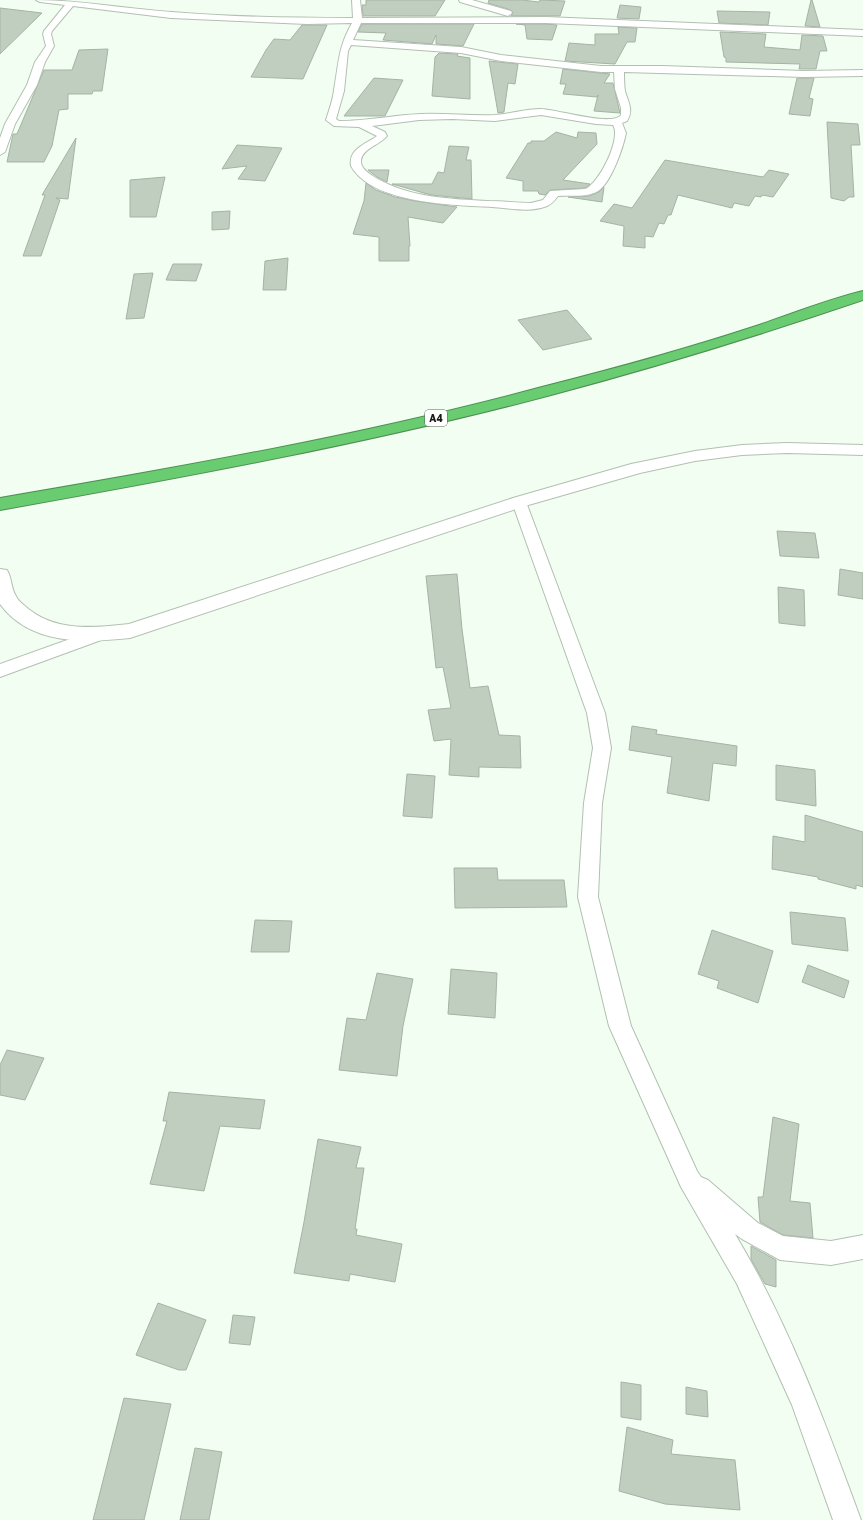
<svg xmlns="http://www.w3.org/2000/svg" width="863" height="1520" font-family="'Golos Text',sans-serif">
	<style>
		.building { fill: #c0cec0; stroke: #a5b3a5 }
		.lines { fill: none; stroke-linecap: round; stroke-linejoin: round }
		.street-casing { stroke: #b1c0b1; stroke-width: 2 }
		.secondary-casing { stroke: #b1c0b1; stroke-width: 2 }
		.highway-casing { stroke: #4d8f52; stroke-width: 2 }
		.street { fill: #fff; fill-rule: evenodd }
		.secondary { fill: #fff; fill-rule: evenodd }
		.highway { fill: #69cc71; fill-rule: evenodd }
		.labels { text-anchor: middle; stroke-width: 4; stroke-linejoin: round; paint-order: stroke }
		.shield { fill: #fff; stroke: #5d615d; stroke-width: 1 }
		.shield-label { font-size: 10px; font-weight: bold; fill: #181d18 }
	</style>
	<rect width="100%" height="100%" fill="#f2fef2"/>
	<g class="building">
		<polygon points="366,0 445,0 435,16 363,16 362,5 366,5"/>
		<polygon points="489,0 522,0 539,2 540,0 565,1 560,16 511,16 513,13 511,10 488,3"/>
		<polygon points="811,0 812,0 820,27 805,26"/>
		<polygon points="620,5 641,7 639,19 617,18"/>
		<polygon points="0,8 42,13 0,54"/>
		<polygon points="717,11 770,12 768,25 719,23"/>
		<polygon points="362,24 474,24 463,46 436,44 436,35 432,44 383,40 386,33 358,32"/>
		<polygon points="516,24 546,24 557,25 552,40 527,39 525,25"/>
		<polygon points="302,25 327,25 303,79 251,77 266,50 274,39 290,40"/>
		<polygon points="618,27 637,28 635,42 627,42 615,64 565,61 569,43 595,45 595,34 619,34"/>
		<polygon points="720,32 766,34 764,47 800,50 802,35 823,36 827,51 820,51 816,69 799,69 800,64 726,62 726,58 724,57"/>
		<polygon points="108,49 102,91 93,91 92,94 68,94 68,109 59,110 52,146 44,162 7,162 13,134 17,134 44,70 72,70 79,50"/>
		<polygon points="439,53 458,54 457,56 470,58 470,99 432,96 435,57"/>
		<polygon points="489,61 518,64 515,84 508,83 504,112 498,113"/>
		<polygon points="563,69 610,74 604,83 613,83 620,113 594,111 598,95 597,97 563,94 566,84 560,84"/>
		<polygon points="374,78 403,80 385,116 344,116"/>
		<polygon points="797,78 814,78 809,98 813,99 810,116 789,114"/>
		<polygon points="827,122 858,124 860,145 851,145 854,197 849,197 844,201 831,198"/>
		<polygon points="556,132 577,138 578,132 596,133 597,144 563,180 590,184 585,188 550,190 545,195 539,194 538,191 523,191 523,181 506,178 528,143 531,143 531,141 544,141"/>
		<polygon points="76,138 68,199 56,198 60,200 41,256 23,256 45,195 42,195"/>
		<polygon points="237,145 282,148 265,181 238,179 247,166 222,169"/>
		<polygon points="449,146 469,147 466,160 471,160 472,199 431,195 392,184 432,184 438,172 444,173"/>
		<polygon points="665,160 763,177 769,170 789,174 773,197 762,195 761,197 755,196 749,206 734,203 732,208 678,195 671,215 668,215 664,224 659,223 653,237 645,236 645,248 623,246 624,226 600,221 614,204 632,208"/>
		<polygon points="368,170 389,170 387,182 377,177"/>
		<polygon points="165,177 156,217 130,217 130,180"/>
		<polygon points="366,183 376,190 395,197 415,201 457,207 443,223 408,217 410,246 409,246 409,261 379,261 379,237 353,234 364,201"/>
		<polygon points="604,187 602,202 568,197 589,196 599,192"/>
		<polygon points="230,211 229,229 212,230 212,212"/>
		<polygon points="288,258 286,290 263,290 265,261"/>
		<polygon points="173,264 202,264 196,281 166,280"/>
		<polygon points="153,273 144,318 126,319 134,274"/>
		<polygon points="567,310 592,339 543,350 518,320"/>
		<polygon points="777,531 815,533 819,558 780,556"/>
		<polygon points="840,569 863,573 863,599 838,595"/>
		<polygon points="457,574 462,629 470,688 488,686 499,735 520,736 521,768 479,767 479,777 449,775 451,739 434,741 428,710 451,708 443,667 436,668 426,576"/>
		<polygon points="778,587 804,590 805,626 779,623"/>
		<polygon points="632,726 657,730 656,734 737,746 736,766 713,763 709,801 667,793 672,757 629,750"/>
		<polygon points="776,765 815,770 816,806 776,800"/>
		<polygon points="407,774 435,776 432,818 403,816"/>
		<polygon points="805,815 863,832 863,887 856,885 856,889 818,879 818,877 772,869 773,836 805,842"/>
		<polygon points="454,868 497,868 498,880 564,880 567,907 455,908"/>
		<polygon points="790,912 845,918 848,951 792,944"/>
		<polygon points="255,920 292,921 289,952 251,952"/>
		<polygon points="712,930 773,951 758,1003 717,988 719,981 698,974"/>
		<polygon points="808,965 849,981 844,998 802,982"/>
		<polygon points="451,969 497,973 495,1018 448,1014"/>
		<polygon points="377,973 413,979 403,1026 397,1076 339,1070 347,1018 366,1020"/>
		<polygon points="7,1050 44,1058 25,1100 0,1095 0,1065"/>
		<polygon points="169,1092 265,1100 260,1129 220,1126 204,1191 150,1184 167,1121 163,1121"/>
		<polygon points="773,1117 799,1124 790,1201 810,1203 813,1238 783,1235 760,1222 758,1197 763,1197"/>
		<polygon points="318,1139 361,1147 356,1168 364,1168 355,1229 357,1229 356,1235 402,1244 395,1282 350,1274 349,1281 294,1273 304,1222"/>
		<polygon points="751,1246 776,1260 776,1287 765,1284 751,1259"/>
		<polygon points="158,1303 206,1320 186,1370 179,1370 136,1355"/>
		<polygon points="233,1315 255,1317 250,1345 229,1343"/>
		<polygon points="621,1382 641,1385 641,1420 621,1417"/>
		<polygon points="686,1387 707,1391 708,1417 686,1414"/>
		<polygon points="124,1398 171,1404 144,1520 93,1520"/>
		<polygon points="627,1427 673,1440 671,1454 735,1460 740,1510 665,1504 619,1491"/>
		<polygon points="195,1448 222,1452 209,1520 180,1520"/>
	</g>
	<g class="lines">
		<g class="street-casing">
			<g id="street">
				<path d="M36,0c46,0 90,9 136,12 60,5 121,6 181,6l-1,-18h8l2,18 184,-1 317,13v6l-317,-13h-185l-8,17 108,7 40,8 100,11h61l142,5 59,-1v6l-59,1 -180,-5c0,6 0,13 1,19 3,11 9,19 2,30l-5,2 4,10c-3,15 -15,50 -28,58 -12,7 -28,4 -40,5 -3,4 -6,8 -11,10 -17,7 -37,2 -55,1 -37,-2 -120,-3 -141,-41 -3,-17 15,-22 26,-30l-18,-9 -25,-1 -8,-6c3,-10 7,-20 8,-30 5,-28 4,-42 18,-67l-45,1 -136,-6 -98,-12 -21,25 -1,3 3,12 -9,16 -8,23 -22,39 -10,28 -5,3v-17l5,-14 22,-39 8,-23 11,-16 -3,-12 1,-3 21,-26 -25,-3zM351,45l110,8 40,8 100,11h13l1,17 6,19v7c-9,12 -65,-6 -81,-6 -15,0 -30,5 -45,6 -25,1 -49,-2 -74,-1 -27,1 -54,7 -82,7l-3,-2 8,-28 4,-40zM541,115l55,9 17,1c9,13 -14,59 -28,64l-35,2 -7,9 -12,3c-14,0 -28,-2 -42,-2 -39,-2 -78,-3 -113,-23 -6,-4 -16,-9 -15,-18 2,-12 19,-15 26,-24l-2,-4 -13,-6 47,-6 33,-1 43,2z"/>
				<polygon points="459,0 472,0 511,11 512,13 508,16 460,2"/>
				<path d="M519,497l5,2 2,3 79,211 6,35 -9,55 -4,94 33,129 66,145 4,6 7,3 50,43 25,13 48,5 32,-6v24l-32,6 -51,-5 -38,-21 -7,-5c54,90 90,188 126,286h-28l-41,-115 -55,-121 -56,-97 -72,-161 -31,-129 6,-94 9,-55 -6,-35 -75,-211 2,-3z"/>
				<polygon points="98,629 104,631 106,635 104,639 0,677 0,664"/>
			</g>
		</g>
		<g class="secondary-casing">
			<path id="secondary" d="M787,443l76,2v10l-76,-2 -45,2 -47,6 -55,12 -115,33 -395,132c-46,5 -100,7 -130,-34v-35l7,1c5,8 4,19 9,26 2,5 7,8 10,11 29,25 68,21 103,17l384,-126 118,-34 64,-13 47,-6z"/>
		</g>
		<g class="highway-casing">
			<path id="highway" d="M863,291v9c-103,35 -207,67 -312,95 -181,48 -366,82 -551,115v-12c182,-31 364,-63 542,-111 71,-18 141,-37 211,-60 36,-12 73,-27 110,-36z"/>
		</g>
		<use href="#street" class="street"/>
		<use href="#secondary" class="secondary"/>
		<use href="#highway" class="highway"/>
	</g>
	<g class="labels">
		<rect class="shield" x="425" y="410" width="22" height="16" rx="3"/>
		<g class="shield-label">
			<text x="436" y="422">A4</text>
		</g>
	</g>
</svg>
